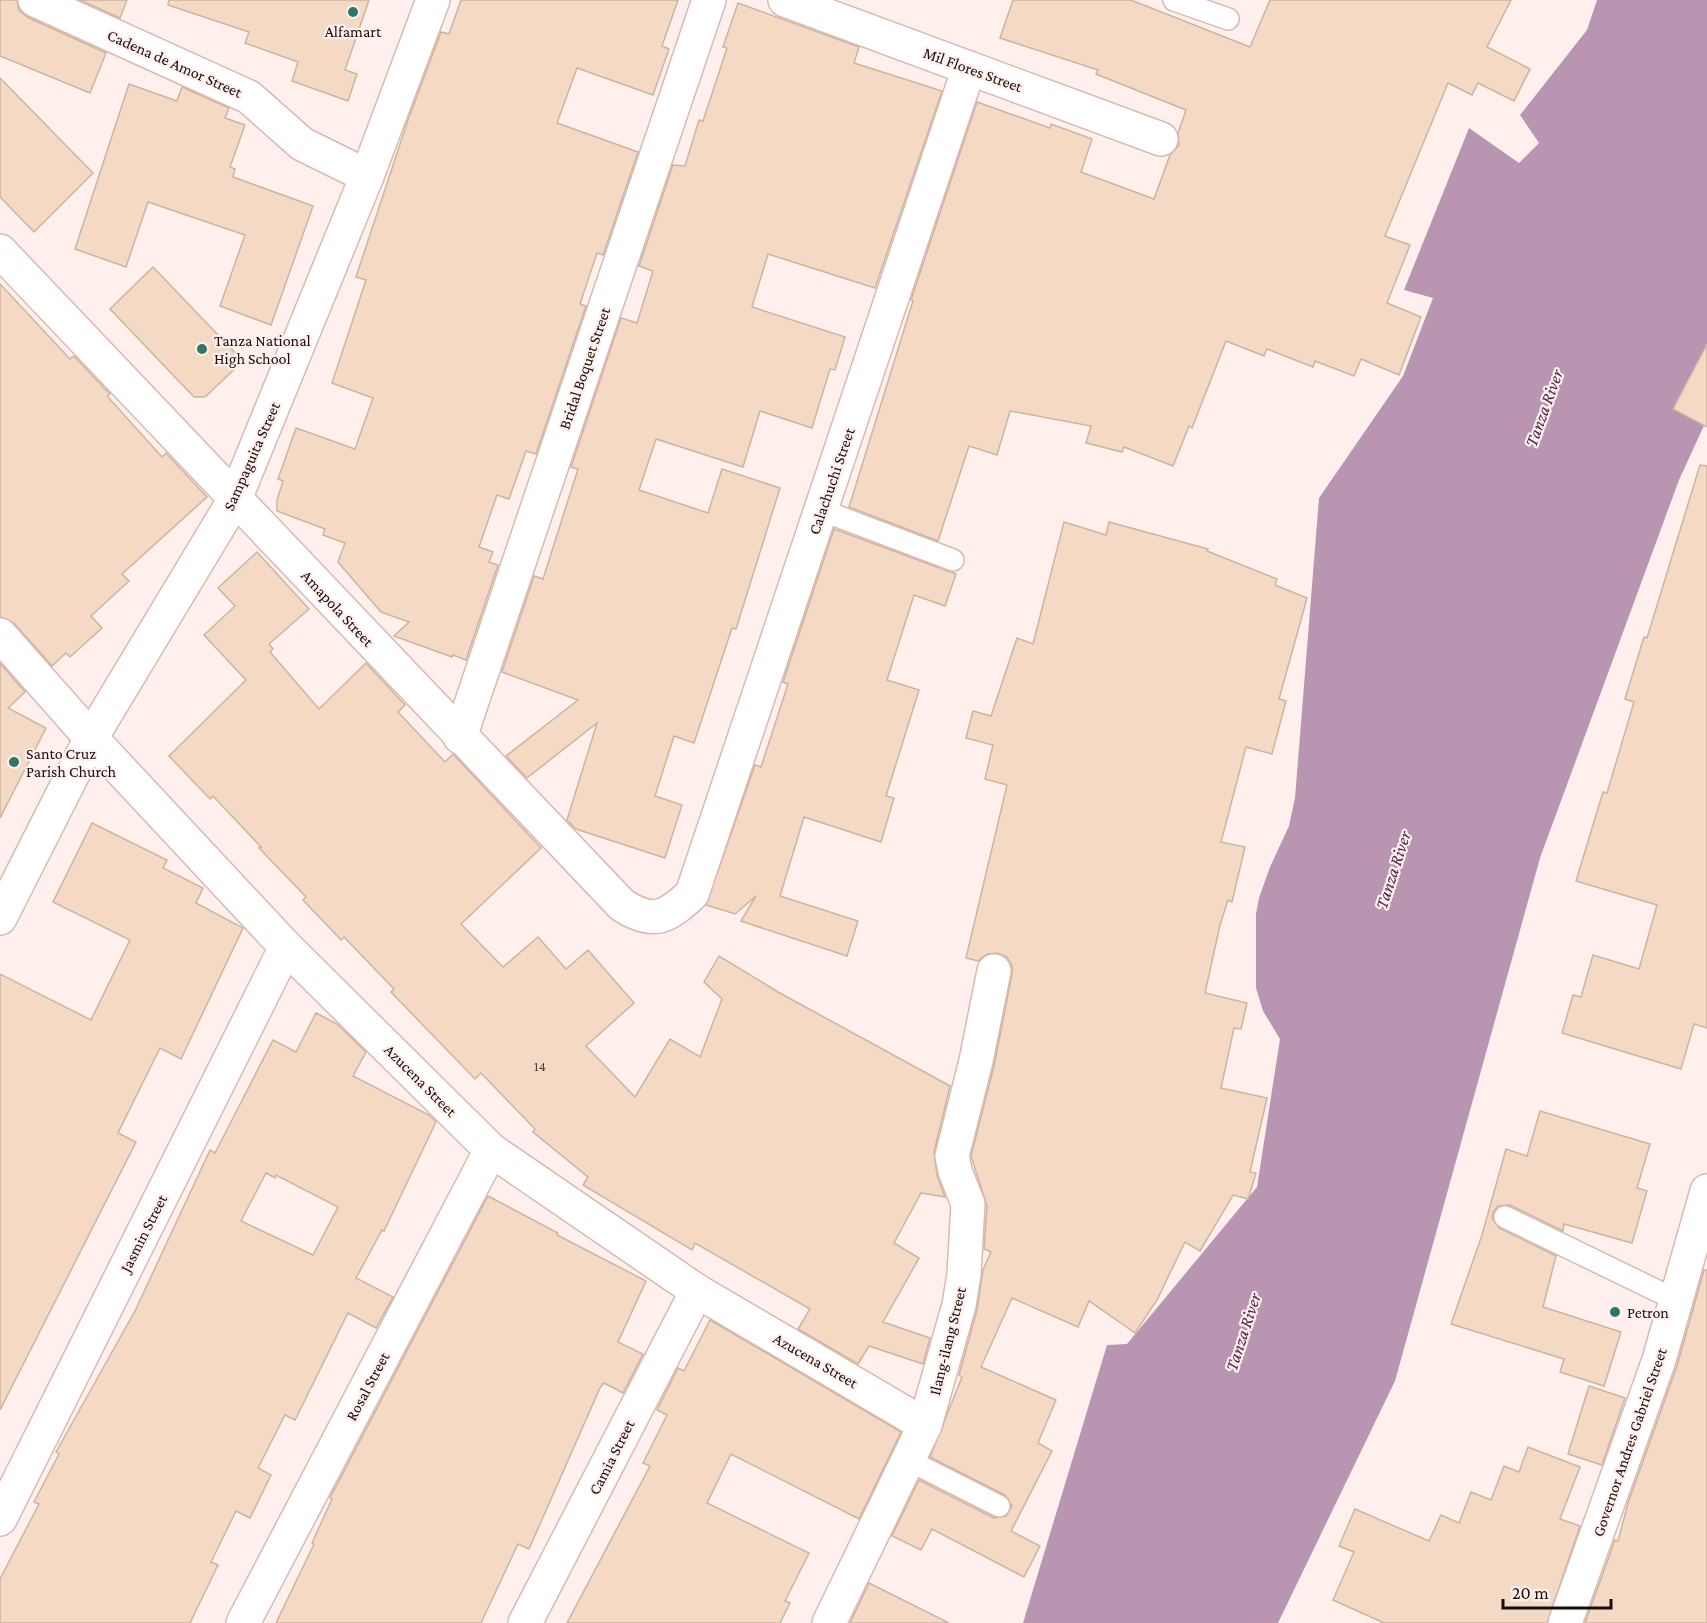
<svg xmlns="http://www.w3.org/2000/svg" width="1707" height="1623" font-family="'Crimson Pro',serif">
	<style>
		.water { fill: #b895b0 }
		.building { fill: #f4dac4; stroke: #cdb49f; stroke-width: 1.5; fill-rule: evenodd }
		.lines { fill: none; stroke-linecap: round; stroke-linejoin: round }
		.service-casing { stroke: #dbb9b2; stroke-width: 24 }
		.minor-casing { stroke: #dbb9b2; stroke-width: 36 }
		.tertiary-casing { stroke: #dbb9b2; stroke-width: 36 }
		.service { stroke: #fff; stroke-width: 21 }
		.minor { stroke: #fff; stroke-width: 33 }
		.tertiary { stroke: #fff; stroke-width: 33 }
		.poi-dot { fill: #317568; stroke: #fff0ed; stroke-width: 2 }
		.labels { text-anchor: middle; stroke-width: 4.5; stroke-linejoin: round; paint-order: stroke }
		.number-label { font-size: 14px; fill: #504039 }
		.poi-label { font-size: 16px; fill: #190d0b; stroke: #fff0ed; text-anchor: start }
		.street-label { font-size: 16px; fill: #190d0b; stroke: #fff0ed }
		.water-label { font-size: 18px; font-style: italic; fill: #4c1f44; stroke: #fff0ed }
	</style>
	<rect width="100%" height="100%" fill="#fff0ed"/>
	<polygon class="water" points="1597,0 1707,0 1707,419 1679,480 1540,858 1395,1381 1278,1623 1023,1623 1107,1345 1127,1344 1257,1187 1280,1039 1263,1011 1256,988 1256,914 1259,898 1270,867 1289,826 1295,798 1319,498 1403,376 1433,298 1404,290 1469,128 1519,163 1539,143 1520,115 1587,30"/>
	<g class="building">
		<polygon points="0,0 17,0 19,10 27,17 106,53 90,93 0,56"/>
		<polygon points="80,0 127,0 120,18"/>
		<polygon points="169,0 369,0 345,70 357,74 348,101 292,81 298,62 245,43 249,32 168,5"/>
		<polygon points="461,0 678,0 662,46 669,49 653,95 577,68 557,123 638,152 603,255 597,253 580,304 586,306 536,454 526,451 509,499 497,495 479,547 493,552 489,562 498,565 466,660 453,655 452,657 394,636 409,622 381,612 338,562 345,543 323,535 325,529 277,511 277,500 283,481 278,479 296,428 355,449 373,398 332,383 366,280 356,277 408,120 441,32 449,34"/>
		<polygon points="1013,0 1131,0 1250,47 1270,0 1511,0 1487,47 1530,69 1514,101 1478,83 1472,95 1448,83 1385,236 1410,245 1387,303 1421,317 1399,375 1361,359 1354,376 1315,361 1313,367 1267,349 1264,356 1226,341 1192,428 1189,426 1173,466 1124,447 1122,452 1086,443 1091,426 1010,411 997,455 969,446 938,541 849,507 913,301 911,300 977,102 1050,128 1051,124 1092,139 1081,172 1154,199 1170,155 1179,145 1178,133 1186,110 1096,74 1098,70 1000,38"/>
		<polygon points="738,3 859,47 854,63 942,91 875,288 768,254 752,307 845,337 835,370 830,369 812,428 760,411 743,467 656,439 639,490 708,513 722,469 780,488 736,629 732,628 694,743 674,736 655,796 682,805 665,858 576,829 567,820 597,723 527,778 506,756 578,700 502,672 534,576 543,579 578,469 571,467 621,318 637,323 653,271 639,266 673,165 685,166 699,120 703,121 727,48 723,47"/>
		<polygon points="0,78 93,173 34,232 0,197"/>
		<polygon points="129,84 177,101 182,87 229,108 225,118 245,125 230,167 235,169 233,177 313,206 271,325 220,306 245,235 148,202 126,267 75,249"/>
		<polygon points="153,267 243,361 205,397 194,397 110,309"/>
		<polygon points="0,284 70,359 74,356 103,387 110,394 107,396 162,457 166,453 207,497 122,574 129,581 91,616 102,628 70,657 66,653 52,666 14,623 0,617"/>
		<polygon points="1707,344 1707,427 1673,409"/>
		<polygon points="1700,465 1707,466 1707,1028 1694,1024 1681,1069 1562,1033 1573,995 1581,997 1593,955 1639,969 1657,905 1576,881 1603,792 1607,793 1634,702 1625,699 1644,637 1647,638"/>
		<polygon points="1064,522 1106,535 1109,522 1208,549 1207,551 1277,579 1275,585 1307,598 1279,699 1286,701 1272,754 1246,747 1221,842 1245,847 1232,902 1228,900 1220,925 1205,993 1247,1003 1241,1029 1234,1028 1221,1088 1267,1098 1250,1172 1256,1173 1248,1199 1233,1195 1200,1251 1185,1242 1157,1300 1135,1333 1089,1301 1078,1327 1012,1298 981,1367 1056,1400 1038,1443 1052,1451 1011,1531 1040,1546 1024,1577 932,1529 921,1550 892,1536 919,1480 994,1518 1006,1516 1012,1506 1005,1495 930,1457 962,1377 959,1375 977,1310 983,1270 991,1252 984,1249 987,1206 971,1156 994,1066 1012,974 1012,966 1007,957 998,953 987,954 978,961 966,958 1007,785 985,779 993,745 966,738 973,711 991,716 1017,638 1033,644"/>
		<polygon points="834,529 956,574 945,606 914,595 887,680 919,690 886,796 894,798 881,842 804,817 780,896 858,921 847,956 741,921 756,896 735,914 706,905 755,765 761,767 788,684 783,682"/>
		<polygon points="257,552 309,609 269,644 273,649 270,652 319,709 366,663 405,705 398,712 445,762 453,754 541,848 461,924 503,967 538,937 566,969 588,950 634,1003 586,1046 635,1097 670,1039 700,1057 722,999 704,982 719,956 778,992 950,1086 934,1152 937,1175 945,1197 921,1193 894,1243 919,1258 883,1322 930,1338 923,1364 869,1346 858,1364 798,1329 810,1309 695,1243 692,1250 583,1185 588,1177 533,1132 535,1129 481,1073 475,1079 391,992 394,989 344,937 341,940 303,900 306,897 259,848 261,847 213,796 210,799 169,756 246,680 204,635 235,606 218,588"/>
		<polygon points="0,663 25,692 8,708 46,728 0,818"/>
		<polygon points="92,823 167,860 163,868 203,888 196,903 243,928 181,1059 160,1048 118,1133 136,1142 0,1410 0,974 91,1020 130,940 53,902"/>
		<path d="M316,1013l21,11 29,28 -13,24 76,39 7,7 -52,109 -2,-1 -26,48 37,19 -17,31 -28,-15 -53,107 -10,-5 -27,53 13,7 -21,43 -14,-7 -25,51 7,3 -28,58h-190v-44l39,-75 -5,-2 25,-48 -3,-2 79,-141 75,-161 5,3 58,-113 23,12zM266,1173l9,5 1,-3 62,32 -25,48 -72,-34z"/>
		<polygon points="1540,1111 1650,1144 1637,1188 1647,1191 1632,1243 1564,1224 1563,1231 1510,1205 1498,1206 1493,1212 1492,1218 1499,1228 1556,1256 1543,1307 1621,1332 1604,1386 1560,1372 1564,1359 1451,1324 1482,1235 1506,1149 1527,1156"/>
		<polygon points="488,1196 558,1233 557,1235 646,1281 618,1342 643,1354 623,1393 604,1383 600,1388 529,1549 518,1544 481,1623 276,1623 314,1544 312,1543 332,1499 330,1498"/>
		<polygon points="1704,1270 1707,1270 1707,1623 1585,1623 1615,1540 1618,1541 1628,1503 1677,1366"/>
		<polygon points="710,1320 901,1432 859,1519 731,1454 707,1503 809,1553 785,1601 790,1603 780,1623 567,1623 650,1466 643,1463 667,1415 657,1410 678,1368 684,1371"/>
		<polygon points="1589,1386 1625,1398 1602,1465 1568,1454"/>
		<polygon points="1528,1447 1580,1467 1560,1519 1580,1526 1547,1623 1384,1623 1333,1600 1354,1552 1339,1546 1355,1509 1429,1541 1441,1515 1459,1523 1471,1492 1491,1500 1504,1466 1519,1472"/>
		<polygon points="869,1583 949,1623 850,1623"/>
	</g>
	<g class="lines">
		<g class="service-casing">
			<g id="service">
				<polyline points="1174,0 1228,19"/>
				<polyline points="821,510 953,560"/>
				<polyline points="1505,1217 1676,1300"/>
				<polyline points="908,1460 999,1506"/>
			</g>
		</g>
		<g class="minor-casing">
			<g id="minor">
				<polyline points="35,0 249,97 302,144 367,176"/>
				<polyline points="785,0 1161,139"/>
				<path d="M0,251l622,654c31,20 44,13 70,-11l277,-826"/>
				<polyline points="0,635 91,738 286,947 491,1150 697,1291 925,1425"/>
				<polyline points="460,737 709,0"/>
				<polyline points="0,1519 286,947"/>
				<polyline points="243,1623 491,1150"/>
				<polyline points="525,1623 697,1291"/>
				<polyline points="829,1623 925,1425 959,1305 964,1274 968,1204 955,1171 952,1156 976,1061 994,971"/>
				<polyline points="1565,1623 1659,1360 1707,1191"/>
			</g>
		</g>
		<g class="tertiary-casing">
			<polyline id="tertiary" points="0,918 91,738 235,499 367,176 433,0"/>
		</g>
		<use href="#service" class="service"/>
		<use href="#minor" class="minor"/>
		<use href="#tertiary" class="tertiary"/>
	</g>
	<g class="poi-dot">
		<circle cx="353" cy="12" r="6"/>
		<circle cx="202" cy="349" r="6"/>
		<circle cx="14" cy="762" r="6"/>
		<circle cx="1615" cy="1312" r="6"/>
	</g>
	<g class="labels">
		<g class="number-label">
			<text x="540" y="1071">14</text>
		</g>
		<g class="poi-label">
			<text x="353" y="37" text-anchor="middle">Alfamart</text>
			<text x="214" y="346">Tanza National<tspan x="214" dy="18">High School</tspan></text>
			<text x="26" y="759">Santo Cruz<tspan x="26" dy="18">Parish Church</tspan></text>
			<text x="1627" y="1318">Petron</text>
		</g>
		<g class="street-label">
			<text transform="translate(175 63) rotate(24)" y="6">Cadena de Amor Street</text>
			<text transform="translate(973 69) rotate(20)" y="6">Mil Flores Street</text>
			<text transform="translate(584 368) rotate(-71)" y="6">Bridal Boquet Street</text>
			<text transform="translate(251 456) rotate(-66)" y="6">Sampaguita Street</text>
			<text transform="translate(831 481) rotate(-71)" y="6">Calachuchi Street</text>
			<text transform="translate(338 608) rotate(47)" y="6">Amapola Street</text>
			<text transform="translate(421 1080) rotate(45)" y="6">Azucena Street</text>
			<text transform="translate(143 1233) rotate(-63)" y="6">Jasmin Street</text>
			<text transform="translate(947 1341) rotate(-76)" y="6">Ilang-ilang Street</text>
			<text transform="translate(816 1360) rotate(30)" y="6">Azucena Street</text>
			<text transform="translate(367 1386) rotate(-62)" y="6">Rosal Street</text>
			<text transform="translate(1629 1442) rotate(-71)" y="6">Governor Andres Gabriel Street</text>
			<text transform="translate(611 1457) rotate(-63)" y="6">Camia Street</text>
		</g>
		<g class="water-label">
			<text transform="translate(1544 408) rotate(-70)" y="6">Tanza River</text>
			<text transform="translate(1393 870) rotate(-72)" y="6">Tanza River</text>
			<text transform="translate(1243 1332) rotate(-72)" y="6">Tanza River</text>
		</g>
	</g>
	<path d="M1503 1599v9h108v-9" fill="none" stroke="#190d0b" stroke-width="3"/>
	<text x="1512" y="1599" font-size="18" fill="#190d0b" stroke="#fff0ed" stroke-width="4.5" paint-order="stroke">20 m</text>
</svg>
